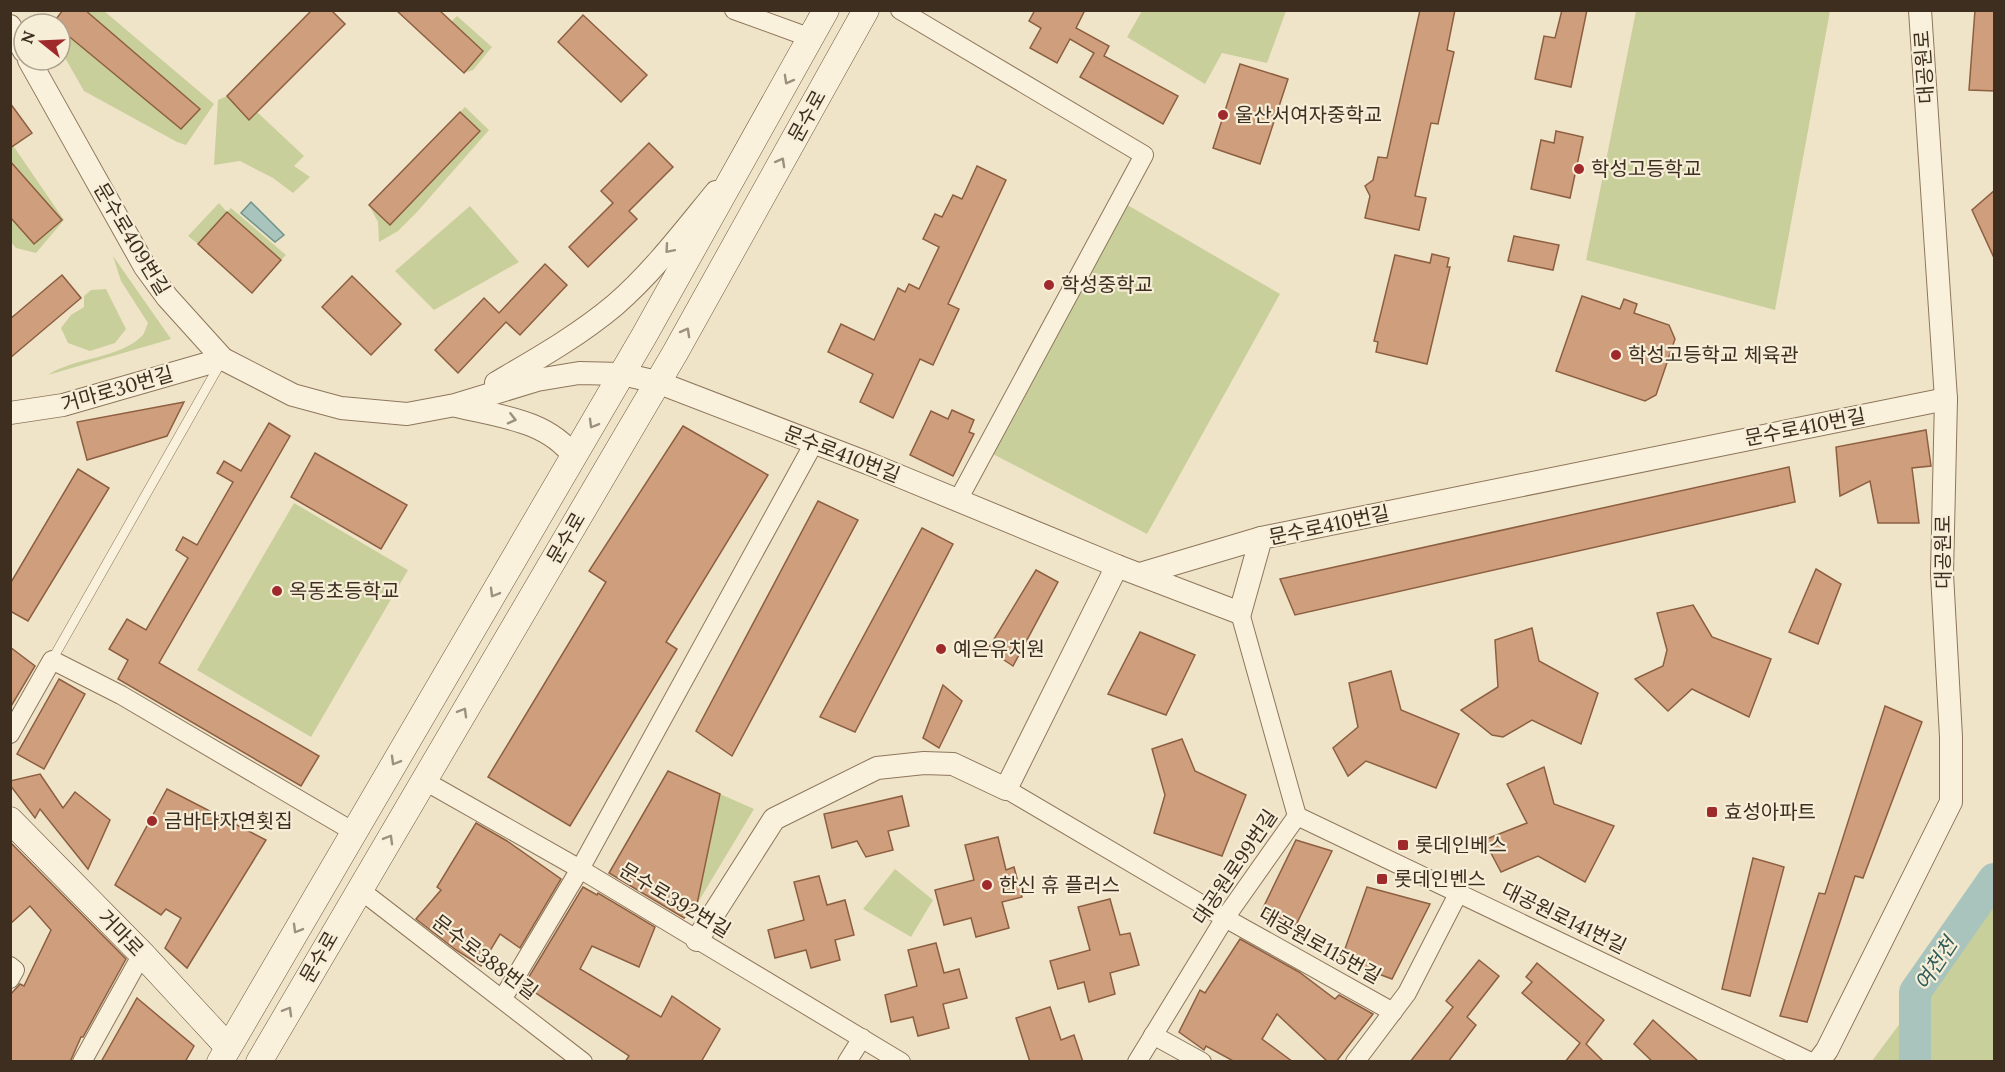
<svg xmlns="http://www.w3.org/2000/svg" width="2005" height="1072" font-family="Lora,'Noto Sans KR',serif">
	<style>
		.green { fill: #c9cf9b }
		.water { fill: #a9c4bc; stroke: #6f938a; stroke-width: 1.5 }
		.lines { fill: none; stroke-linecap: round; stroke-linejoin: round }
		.river { stroke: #a9c4bc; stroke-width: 32 }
		.building { fill: #cf9f7d; stroke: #8d5f41; stroke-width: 1.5 }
		.service-casing { stroke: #8d765c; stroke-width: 10 }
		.minor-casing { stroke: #8d765c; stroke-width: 20 }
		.tertiary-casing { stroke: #8d765c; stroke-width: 24 }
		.secondary-casing { stroke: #6f573f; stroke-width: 27 }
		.service { stroke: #faf1dc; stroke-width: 9 }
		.minor { stroke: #faf1dc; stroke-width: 18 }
		.tertiary { stroke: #faf1dc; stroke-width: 22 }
		.secondary { stroke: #faf1dc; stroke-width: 26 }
		.oneway { stroke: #9c907e }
		.poi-dot { fill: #9e2a2b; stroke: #f7eed8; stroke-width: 2 }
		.labels { text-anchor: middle; stroke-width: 4.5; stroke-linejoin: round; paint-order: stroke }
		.street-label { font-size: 20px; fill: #3d2e20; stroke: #f7eed8 }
		.poi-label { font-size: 20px; fill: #3d2e20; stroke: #f7eed8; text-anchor: start }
		.water-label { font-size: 21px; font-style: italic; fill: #2f5d5a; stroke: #f7eed8 }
	</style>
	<rect width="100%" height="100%" fill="#f0e4c8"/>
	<g class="green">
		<polygon points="85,11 104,11 214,104 186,145 177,142 84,91 60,49 60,29 181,129 200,110"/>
		<polygon points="1142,11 1142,10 1286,11 1267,63 1222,53 1205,84 1127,37"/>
		<polygon points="1636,11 1830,11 1775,310 1586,260"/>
		<polygon points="457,16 492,47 473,70 464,73 483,51 451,22"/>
		<polygon points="227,96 249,119 257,112 304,156 294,166 310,177 293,193 273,178 240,161 214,165 218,100"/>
		<polygon points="465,107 489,130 417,212 398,231 379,242 378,222 369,205 390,224 480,131 460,112"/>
		<polygon points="10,141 64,220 36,253 16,248 11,242 11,217 34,244 61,220 11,161"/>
		<polygon points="219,203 227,212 231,208 286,255 281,260 228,212 198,244 188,236"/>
		<polygon points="1124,203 1280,294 1147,534 989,452"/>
		<polygon points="470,206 519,262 434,310 395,271"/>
		<path d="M113,256l58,83 -123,36c27,-18 71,-16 94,-39 3,-3 4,-9 6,-13l-27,-42z"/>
		<polygon points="106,289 126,329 115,343 90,351 68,343 61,328 71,315 84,307 84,296 91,290"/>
		<polygon points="294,503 408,570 311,737 197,670"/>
		<polygon points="720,794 754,809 697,904"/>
		<polygon points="895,869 933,900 911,937 863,909"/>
		<polygon points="1994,897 1994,1061 1872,1061"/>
	</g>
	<polygon class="water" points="251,202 284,235 275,242 241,213"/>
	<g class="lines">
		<polyline class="river" points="1915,1062 1915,992 1994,879"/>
	</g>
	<g class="building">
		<polygon points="63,10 85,10 200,109 181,129 60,29 60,24 53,23"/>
		<polygon points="312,10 331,10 345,24 249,120 227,96"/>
		<polygon points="396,10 439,10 483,51 464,73"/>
		<polygon points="1035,10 1085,10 1076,28 1109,46 1104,56 1178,96 1163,124 1080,77 1094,53 1070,39 1057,63 1030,48 1041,28 1029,21"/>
		<polygon points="1420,10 1455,10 1447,50 1454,52 1438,124 1431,123 1415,196 1426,198 1419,230 1365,218 1370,196 1365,186 1373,180 1378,157 1387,158"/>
		<polygon points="1562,10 1587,10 1571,87 1535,79 1544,36 1555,38"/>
		<polygon points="1975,10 1995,10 1995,91 1969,90"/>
		<polygon points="583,15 647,75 621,102 558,42"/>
		<polygon points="1240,64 1288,79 1260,164 1213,148"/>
		<polygon points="10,103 32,133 10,148"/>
		<polygon points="460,112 480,131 390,225 369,205"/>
		<polygon points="1556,131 1583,137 1570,198 1531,189 1541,140 1554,143"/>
		<polygon points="649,143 673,167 629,211 637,219 588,267 569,247 613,203 601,191"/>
		<polygon points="10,161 62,220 34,244 10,217"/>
		<polygon points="977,166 1006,180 948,304 959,309 933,365 920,359 893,418 860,402 873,374 828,352 841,324 874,340 898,288 905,292 909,284 919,289 939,247 923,239 935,214 942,217 953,195 962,199"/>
		<polygon points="1995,190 1995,260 1972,210"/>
		<polygon points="227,212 281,260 252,293 198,244"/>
		<polygon points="1514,236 1559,245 1553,270 1508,261"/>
		<polygon points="1432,254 1449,258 1447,267 1450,267 1427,364 1376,352 1378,342 1374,341 1395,255 1430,263"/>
		<polygon points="545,264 567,285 520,335 506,322 458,373 435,350 484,298 499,313"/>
		<polygon points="62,275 81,298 10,358 10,319"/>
		<polygon points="352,276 401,324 371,355 322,307"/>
		<polygon points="1582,296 1620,309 1624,299 1637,304 1634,313 1669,325 1675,339 1656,395 1645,401 1556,371"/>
		<polygon points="184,402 167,436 87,460 77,422"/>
		<polygon points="952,410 974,420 969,432 974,434 953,476 910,455 931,411 948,419"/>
		<polygon points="269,423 290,436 159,663 319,756 301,786 118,679 128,660 109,649 127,619 146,630 188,558 176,550 183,537 197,545 233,482 217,473 224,461 241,471"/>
		<polygon points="683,426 768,475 666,642 677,649 570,826 488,777 606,582 589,571"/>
		<polygon points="1926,430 1931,466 1912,468 1919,523 1878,523 1870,481 1840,496 1836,447"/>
		<polygon points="315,453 407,505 381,549 291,497"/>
		<polygon points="1789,467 1795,502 1295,615 1280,579"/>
		<polygon points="78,469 109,488 28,621 10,611 10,584"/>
		<polygon points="818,501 858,520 732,756 696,731"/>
		<polygon points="922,528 953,544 855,732 820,717"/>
		<polygon points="1816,569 1841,584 1818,644 1789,632"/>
		<polygon points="1036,570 1058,582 1013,666 988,649"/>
		<polygon points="1693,605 1712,637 1771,659 1749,717 1692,689 1668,711 1635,679 1663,666 1667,650 1657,613"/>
		<polygon points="1532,628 1539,661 1598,693 1581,744 1532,720 1503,737 1492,735 1461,710 1498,687 1495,640"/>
		<polygon points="1140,632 1195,655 1166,715 1108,694"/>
		<polygon points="10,647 35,666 10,708"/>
		<polygon points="1391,671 1401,710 1459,734 1436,788 1366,761 1348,776 1333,748 1358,727 1349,683"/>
		<polygon points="59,679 85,694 44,769 17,754"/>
		<polygon points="943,685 962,701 939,748 923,738"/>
		<polygon points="1885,706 1922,722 1863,878 1855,876 1807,1022 1780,1016 1819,893 1825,894"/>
		<polygon points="1182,739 1195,771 1246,795 1222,856 1154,833 1165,795 1152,749"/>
		<polygon points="1544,767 1554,804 1614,826 1585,882 1538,856 1501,872 1484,840 1527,823 1507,784"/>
		<polygon points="668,771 720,794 697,904 684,918 609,873"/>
		<polygon points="40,774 63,808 75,792 110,820 88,869 40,809 35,818 10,785 10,781"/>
		<polygon points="167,789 266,840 187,968 165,948 181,918 166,909 161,915 115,885"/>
		<polygon points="902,796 909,826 888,831 893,850 866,857 857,841 832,848 824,814"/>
		<polygon points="476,823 507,841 561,879 520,948 500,934 481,966 456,950 416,919 441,890 437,887"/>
		<polygon points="998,837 1006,870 1014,867 1022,897 1002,902 1009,928 976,937 971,918 944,925 935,890 974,880 965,845"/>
		<polygon points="1296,840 1332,851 1296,925 1262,910"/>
		<polygon points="10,842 126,959 83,1037 81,1037 70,1062 10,1062 10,995 20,984 24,986 51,930 30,906 10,924"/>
		<polygon points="1753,858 1784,867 1750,996 1722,989"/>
		<polygon points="819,876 827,905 845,900 854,935 835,940 840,960 811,968 806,950 775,958 768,930 804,920 794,882"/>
		<polygon points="583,887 597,895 598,893 655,927 639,967 592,946 580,969 661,1017 672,996 720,1029 701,1062 625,1062 629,1056 524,985"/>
		<polygon points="1367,887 1430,904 1392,979 1341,960"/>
		<polygon points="1110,899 1120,935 1130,933 1139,965 1110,973 1115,994 1089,1002 1084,982 1058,989 1050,961 1090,950 1078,907"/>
		<polygon points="1240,939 1299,972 1335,999 1339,995 1373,1014 1336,1062 1328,1062 1277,1014 1262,1039 1293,1062 1235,1062 1206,1046 1204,1050 1179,1032 1200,990 1205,993"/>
		<polygon points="936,943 944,973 959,969 967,998 943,1004 949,1028 918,1036 913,1017 891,1022 885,995 917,986 908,950"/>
		<polygon points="1479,960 1499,976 1467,1017 1476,1025 1448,1062 1410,1062 1453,1007 1446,1001"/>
		<polygon points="1537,963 1604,1020 1586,1044 1604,1062 1565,1062 1580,1043 1522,993 1532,982 1526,977"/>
		<polygon points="137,998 194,1046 185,1062 101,1062"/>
		<polygon points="1050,1007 1061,1040 1074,1035 1083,1062 1030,1062 1016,1018"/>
		<polygon points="1653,1020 1699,1062 1653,1062 1634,1044"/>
	</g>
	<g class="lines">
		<g class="service-casing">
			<polyline id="service" points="52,660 220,364"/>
		</g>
		<g class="minor-casing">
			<g id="minor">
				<polyline points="734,10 811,38"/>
				<polyline points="900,10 1144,155 958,500"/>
				<polyline points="10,734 52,660 121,695 354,832"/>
				<polyline points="423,780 580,869 901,1062"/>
				<polyline points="1006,789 1225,918 1393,1012"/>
				<polyline points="1297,816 1811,1062"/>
				<polyline points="359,889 583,1062"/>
				<polyline points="10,966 15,970 10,979"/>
				<polyline points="503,998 580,869 814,443"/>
				<polyline points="1153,1035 1202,1062"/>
				<polyline points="82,1062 142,954"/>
				<polyline points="847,1062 862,1038"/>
				<polyline points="1137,1062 1225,918 1297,816 1240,613"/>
				<polyline points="1355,1062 1407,993 1459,892"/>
			</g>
		</g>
		<g class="tertiary-casing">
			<g id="tertiary">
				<polyline points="10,26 24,51"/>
				<polyline points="29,60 145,267 167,297 223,359 293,395 341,408 407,414 455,405 537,380 579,373 622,374 657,382 870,464 1117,566 1240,613 1261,538 1946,399"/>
				<path d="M496,383c41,-24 82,-47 119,-78 38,-33 69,-74 101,-113"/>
				<path d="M457,406c40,10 91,14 117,51"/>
				<polyline points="10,413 63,405 223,359"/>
				<polyline points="1140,574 1261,538"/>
				<polyline points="697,940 774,819 877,768 924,763 953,764 1006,789 1117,566"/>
				<polyline points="1818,1062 1827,1050 1951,802 1951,737 1942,574 1946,399 1920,10"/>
			</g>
		</g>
		<g class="secondary-casing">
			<g id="secondary">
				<polyline points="10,820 142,954 228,1047"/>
				<polyline points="220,1062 644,336 826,10"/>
				<polyline points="259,1062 675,353 866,10"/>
			</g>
		</g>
		<use href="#service" class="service"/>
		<use href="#minor" class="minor"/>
		<use href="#tertiary" class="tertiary"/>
		<use href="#secondary" class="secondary"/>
	</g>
	<defs><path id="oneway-chevron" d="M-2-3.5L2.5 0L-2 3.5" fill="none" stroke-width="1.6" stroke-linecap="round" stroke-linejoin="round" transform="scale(1.5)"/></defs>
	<g class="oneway">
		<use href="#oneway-chevron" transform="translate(788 80) rotate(119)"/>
		<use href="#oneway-chevron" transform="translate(781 162) rotate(-61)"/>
		<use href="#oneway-chevron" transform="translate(669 249) rotate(131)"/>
		<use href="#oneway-chevron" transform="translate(686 332) rotate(-61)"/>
		<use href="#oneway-chevron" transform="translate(512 419) rotate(14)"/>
		<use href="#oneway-chevron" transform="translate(593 424) rotate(120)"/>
		<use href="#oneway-chevron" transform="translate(494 593) rotate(120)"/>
		<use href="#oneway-chevron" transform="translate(463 712) rotate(-60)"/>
		<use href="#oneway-chevron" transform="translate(395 761) rotate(120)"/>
		<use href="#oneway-chevron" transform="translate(389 839) rotate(-60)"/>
		<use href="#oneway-chevron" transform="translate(297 929) rotate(120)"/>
		<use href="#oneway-chevron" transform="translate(288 1011) rotate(-60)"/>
	</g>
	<g class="poi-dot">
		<circle cx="1223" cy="115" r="6"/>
		<circle cx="1579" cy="169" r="6"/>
		<circle cx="1049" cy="285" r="6"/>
		<circle cx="1616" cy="355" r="6"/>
		<circle cx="277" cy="591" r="6"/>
		<circle cx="941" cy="649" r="6"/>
		<rect x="1706" y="806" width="12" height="12" rx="3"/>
		<circle cx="152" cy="821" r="6"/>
		<rect x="1397" y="839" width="12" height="12" rx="3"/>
		<rect x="1376" y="873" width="12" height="12" rx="3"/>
		<circle cx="987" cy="885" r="6"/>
	</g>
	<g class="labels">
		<g class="street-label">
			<text transform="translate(1924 67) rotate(-94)" y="7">대공원로</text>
			<text transform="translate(807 116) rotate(-61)" y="7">문수로</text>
			<text transform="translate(132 239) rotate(59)" y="7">문수로409번길</text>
			<text transform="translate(117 389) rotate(-16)" y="7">거마로30번길</text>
			<text transform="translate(1805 427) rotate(-11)" y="7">문수로410번길</text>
			<text transform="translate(842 454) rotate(21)" y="7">문수로410번길</text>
			<text transform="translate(1329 525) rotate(-12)" y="7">문수로410번길</text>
			<text transform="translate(566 538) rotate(-60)" y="7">문수로</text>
			<text transform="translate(1943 552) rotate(-90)" y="7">대공원로</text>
			<text transform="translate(1235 867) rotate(-56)" y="7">대공원로99번길</text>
			<text transform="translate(675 900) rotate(31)" y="7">문수로392번길</text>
			<text transform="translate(1564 918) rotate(26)" y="7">대공원로141번길</text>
			<text transform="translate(121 933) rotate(46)" y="7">거마로</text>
			<text transform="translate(1320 945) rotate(29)" y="7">대공원로115번길</text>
			<text transform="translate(319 957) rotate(-60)" y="7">문수로</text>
			<text transform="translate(485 957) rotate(37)" y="7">문수로388번길</text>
		</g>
		<g class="poi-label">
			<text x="1235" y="122">울산서여자중학교</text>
			<text x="1591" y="176">학성고등학교</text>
			<text x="1061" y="292">학성중학교</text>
			<text x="1628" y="362">학성고등학교 체육관</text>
			<text x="289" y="598">옥동초등학교</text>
			<text x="953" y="656">예은유치원</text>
			<text x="1724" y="819">효성아파트</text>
			<text x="164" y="828">금바다자연횟집</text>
			<text x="1415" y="852">롯데인베스</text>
			<text x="1394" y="886">롯데인벤스</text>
			<text x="999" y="892">한신 휴 플러스</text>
		</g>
		<g class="water-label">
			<text transform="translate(1936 964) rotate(-57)" y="7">여천천</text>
		</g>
	</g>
	<rect width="2005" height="1072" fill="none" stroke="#3d2e20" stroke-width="24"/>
	<g transform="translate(42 42) rotate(288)"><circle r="28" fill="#f7eed8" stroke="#ada18e" stroke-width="1.5"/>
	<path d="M0-4.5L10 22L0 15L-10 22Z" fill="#9e2a2b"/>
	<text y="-9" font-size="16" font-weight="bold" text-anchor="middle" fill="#3d2e20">N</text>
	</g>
</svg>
